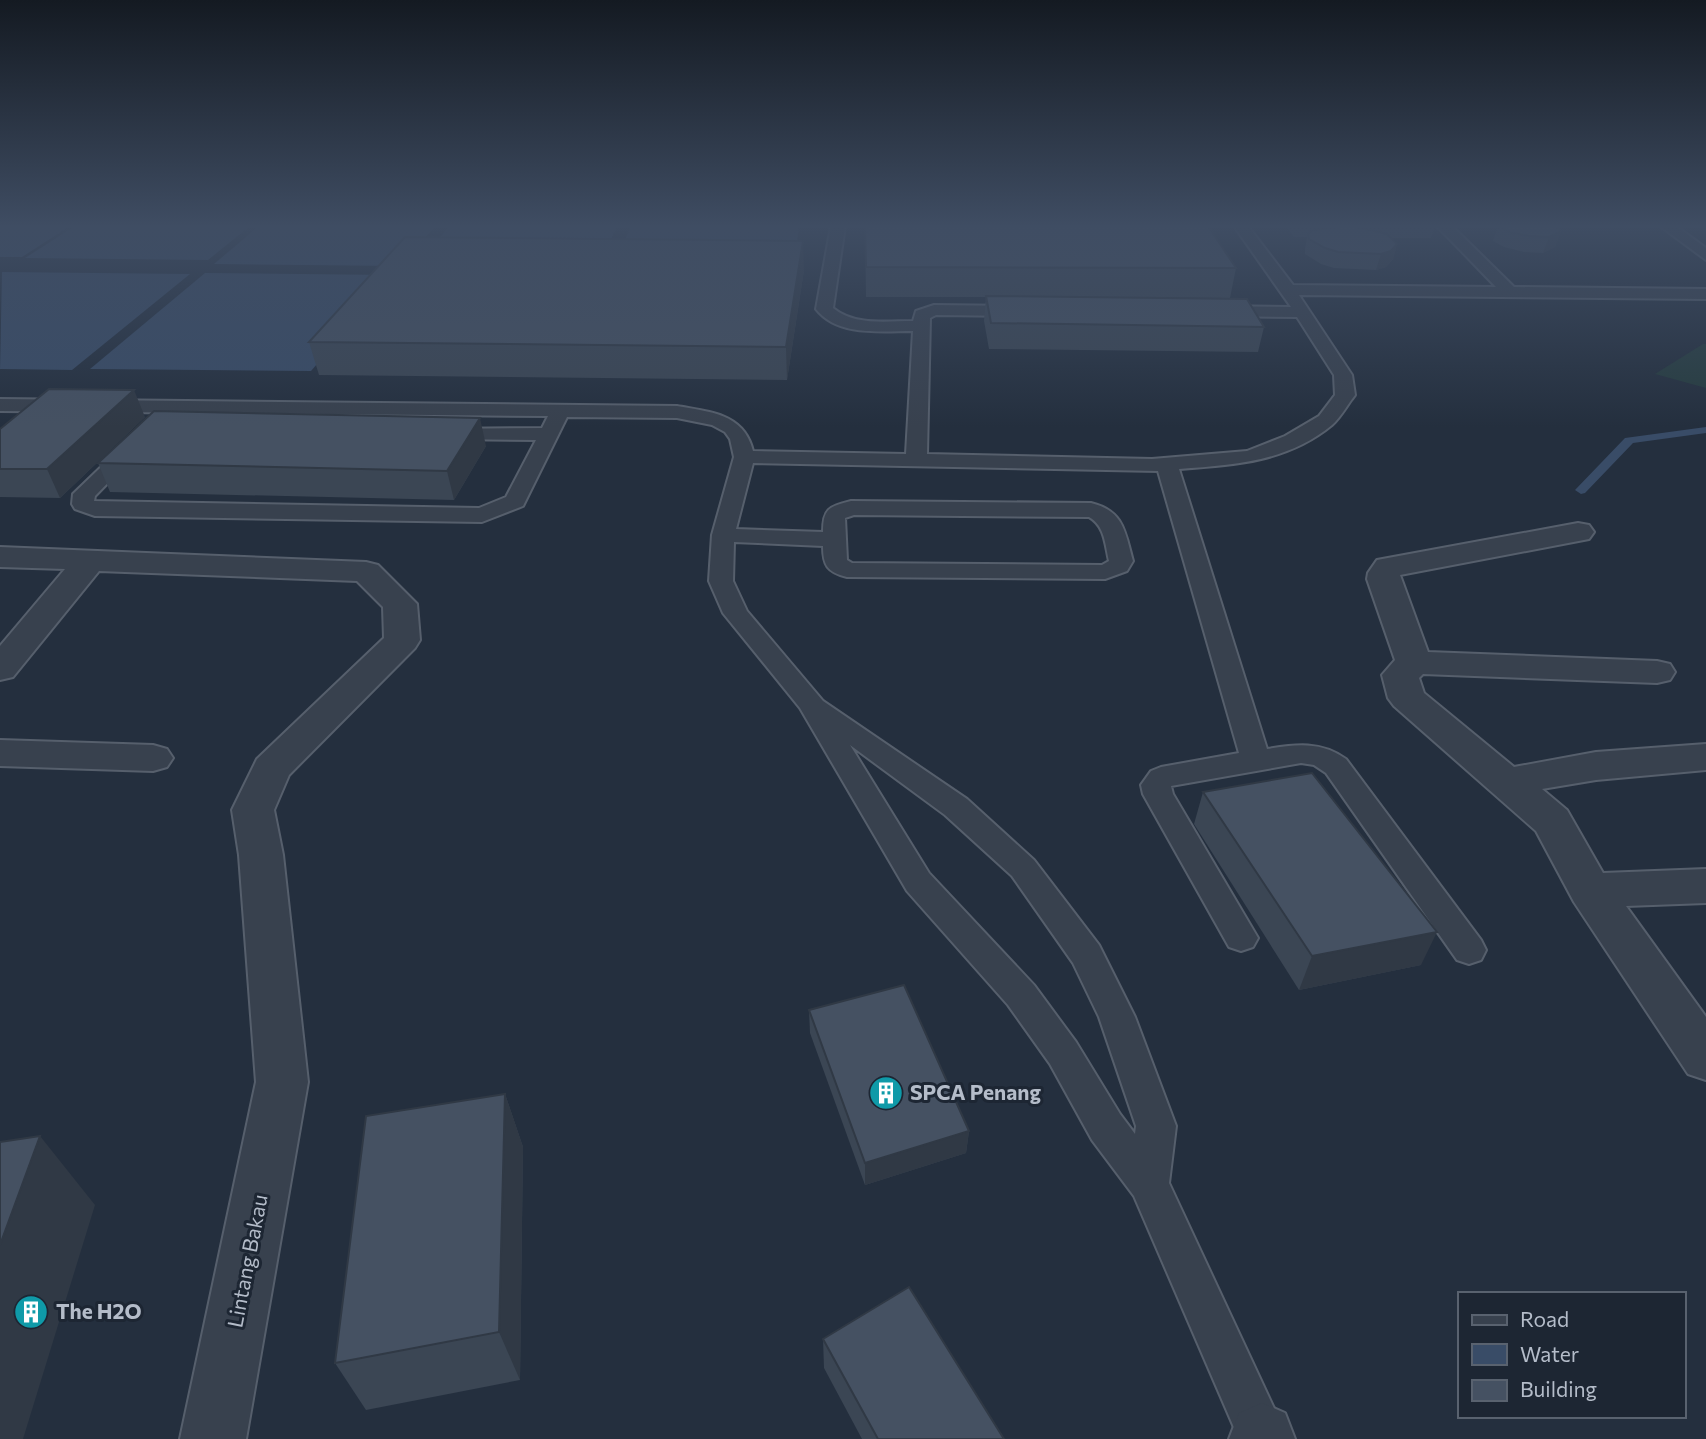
<svg xmlns="http://www.w3.org/2000/svg" width="1706" height="1439" font-family="Commissioner,sans-serif">
	<style>
		.green { fill: #263c3f }
		.water { fill: #394c67 }
		.lines { fill: none; stroke-linecap: round; stroke-linejoin: round }
		.stream { fill: #394c67; fill-rule: evenodd }
		.service-casing { stroke: #565f6c; stroke-width: 4 }
		.minor-casing { stroke: #565f6c; stroke-width: 4 }
		.service { fill: #38414e; fill-rule: evenodd }
		.minor { fill: #38414e; fill-rule: evenodd }
		.wall { fill: #3b4654 }
		.shaded-wall { fill: #303945 }
		.building { fill: #455162; stroke: #303945; stroke-width: 2 }
		.labels { text-anchor: middle; stroke-width: 6; stroke-linejoin: round; paint-order: stroke }
		.near-poi-label { font-size: 21px; font-weight: bold; fill: #b4bcc9; stroke: #1d2633; text-anchor: start }
		.near-street-label { font-size: 21px; fill: #b4bcc9; stroke: #1d2633 }
	</style>
	<rect width="100%" height="100%" fill="#242f3e"/>
	<polygon class="green" points="1703,344 1706,344 1706,388 1655,374"/>
	<g class="water">
		<polygon points="0,226 70,226 22,257 0,257"/>
		<polygon points="75,226 250,226 208,260 25,258"/>
		<polygon points="259,226 435,226 400,266 214,264"/>
		<polygon points="449,226 617,226 602,259 424,258"/>
		<polygon points="631,226 799,226 795,260 617,259"/>
		<polygon points="2,272 190,274 72,370 0,369"/>
		<polygon points="205,273 394,275 311,371 90,369"/>
	</g>
	<g class="lines">
		<polygon class="stream" points="1706,427 1706,433 1633,443 1585,493 1581,494 1575,490 1625,438"/>
		<g class="service-casing">
			<g id="service">
				<path d="M831,226h14l-12,82c22,18 53,13 80,13l3,-10 18,-6 90,1 8,5 -8,5 -88,-1 -6,3 -3,136 225,5 95,-8 38,-15 34,-20 16,-21 -1,-20 -37,-58 -82,-1 -8,-5 8,-5 76,1 -57,-81h14l45,59 203,2 -59,-61h15l62,61 192,2v10l-407,-4 53,80 3,20 -3,4c-6,8 -12,19 -20,26 -45,37 -98,40 -153,44l88,280c29,-5 54,-8 79,10l135,181 5,10 -5,10 -12,4 -12,-4 -131,-187 -12,-8 -13,-2 -130,23 2,8 85,144 -5,9 -12,4 -12,-4 -86,-153 -2,-9 10,-14 10,-4 78,-14 -81,-282 -405,-8 -17,66 87,3c0,-24 6,-25 28,-31l240,2c33,8 34,29 42,58l-6,10 -22,8 -258,-2c-20,-5 -24,-12 -24,-31l-89,-4 -1,39 14,30 76,90 144,98 67,61 65,85 36,72 41,109 -7,57 110,236 6,20h-46l-105,-243 -42,-56 -42,-76 -42,-59 -101,-114 -107,-183 -77,-95 -14,-32 3,-46 22,-78 -4,-18 -5,-7 -13,-7 -35,-7 -110,-1 -44,89 -41,16 -387,-6 -20,-7 -3,-5 1,-10 51,-49h14l3,4 -46,47 -1,5 385,7 27,-11 30,-57 -90,-1 -7,-2 -3,-4 3,-4 103,-1 6,-12 -548,-5v-12l677,7c32,6 67,7 76,45l153,3 7,-123c-32,0 -75,6 -97,-22zM854,515l235,2c16,9 16,27 20,44l-7,4 -250,-2 -5,-3 -2,-42zM850,745l95,70 67,61 61,87 26,54 37,109 -1,8 -15,-20 -44,-72 -42,-57 -105,-112z"/>
				<polygon points="1660,226 1676,226 1706,248 1706,260"/>
			</g>
		</g>
		<g class="minor-casing">
			<g id="minor">
				<polygon points="1578,523 1589,525 1594,532 1589,539 1400,575 1428,652 1657,661 1670,664 1675,672 1670,680 1657,683 1423,674 1419,678 1424,693 1514,767 1596,752 1706,744 1706,770 1596,780 1542,789 1567,810 1603,873 1706,869 1706,903 1626,906 1706,1017 1706,1080 1688,1074 1574,902 1536,831 1394,706 1388,698 1382,675 1395,660 1367,579 1368,573 1377,560"/>
				<polygon points="0,547 366,562 378,565 417,604 420,640 415,648 289,775 274,810 283,855 308,1082 246,1439 180,1439 256,1082 239,855 232,810 257,759 384,638 383,607 357,581 99,571 13,677 0,680 0,646 65,569 0,567"/>
				<polygon points="0,740 153,745 167,749 173,758 167,767 153,771 0,766"/>
				<polygon points="1262,1403 1285,1413 1295,1439 1229,1439 1239,1413"/>
			</g>
		</g>
		<use href="#service" class="service"/>
		<use href="#minor" class="minor"/>
	</g>
	<g class="wall">
		<polygon points="865,226 1208,226 1236,268 1230,298 1074,297 1264,327 1258,352 989,349 984,321 986,297 866,297"/>
		<polygon points="1285,226 1435,226 1431,238 1391,238 1397,244 1393,259 1386,267 1376,270 1334,268 1321,264 1305,254 1305,249 1307,237 1294,237"/>
		<polygon points="1498,226 1555,226 1561,231 1555,247 1543,253 1524,252 1504,247 1493,241"/>
		<polygon points="1698,226 1706,226 1706,231"/>
		<polygon points="804,270 787,380 319,375 309,342"/>
		<polygon points="145,417 60,498 0,497 0,429"/>
		<polygon points="486,446 454,500 110,492 98,463"/>
		<polygon points="1203,792 1421,965 1299,990 1194,824"/>
		<polygon points="809,1010 969,1131 966,1153 865,1185 810,1033"/>
		<polygon points="505,1094 523,1147 520,1380 366,1410 335,1363"/>
		<polygon points="823,1339 1004,1439 862,1439 824,1368"/>
	</g>
	<g class="shaded-wall">
		<polygon points="1561,231 1555,247 1543,253 1549,237"/>
		<polygon points="803,241 804,270 787,380 786,347"/>
		<polygon points="1397,244 1393,259 1386,267 1376,270 1381,254"/>
		<polygon points="134,390 145,417 60,498 47,469"/>
		<polygon points="480,418 486,446 454,500 447,471"/>
		<polygon points="1437,932 1421,965 1299,990 1312,956"/>
		<polygon points="505,1094 523,1147 520,1380 499,1332"/>
		<polygon points="969,1131 966,1153 865,1185 865,1163"/>
		<polygon points="40,1136 95,1205 23,1439 0,1439 0,1245"/>
	</g>
	<g class="building">
		<polygon points="865,226 1208,226 1236,268 866,267"/>
		<polygon points="1349,226 1375,231 1387,234 1397,244 1391,251 1381,254 1338,252 1325,248 1309,239 1308,234 1313,230"/>
		<polygon points="1500,226 1555,226 1561,231 1549,237 1529,236 1509,232"/>
		<polygon points="405,237 803,241 786,347 309,342"/>
		<polygon points="986,296 1247,299 1264,327 991,323"/>
		<polygon points="49,389 134,390 47,469 0,469 0,429"/>
		<polygon points="154,411 480,418 447,471 98,463"/>
		<polygon points="1312,773 1437,932 1312,956 1203,792"/>
		<polygon points="904,985 969,1131 865,1163 809,1010"/>
		<polygon points="505,1094 499,1332 335,1363 366,1116"/>
		<polygon points="40,1136 0,1245 0,1142"/>
		<polygon points="909,1287 1004,1439 878,1439 823,1339"/>
	</g>
	<linearGradient id="sky" x2="0" y2="1"><stop stop-color="#141a22"/><stop offset="0.53" stop-color="#3f4d63"/><stop offset="1" stop-color="#3f4d63" stop-opacity="0"/></linearGradient>
	<rect width="1706" height="427" fill="url(#sky)"/>
	<defs>
		<g id="building-disc" transform="scale(1.75)"><circle r="9.5" fill="#0f9aa8" stroke="#1d2633"/><path d="M-4-6H4V6H1V3H-1V6H-4ZM-2.5-4.3h1.7v1.8h-1.7ZM.8-4.3h1.7v1.8H.8ZM-2.5-1h1.7V.8h-1.7ZM.8-1h1.7V.8H.8Z" fill="#fff"/></g>
	</defs>
	<g fill-rule="evenodd">
		<use href="#building-disc" x="886" y="1093"/>
		<use href="#building-disc" x="31" y="1312"/>
	</g>
	<g class="labels">
		<g class="near-poi-label">
			<text x="910" y="1100">SPCA Penang</text>
			<text x="56" y="1319">The H2O</text>
		</g>
		<g class="near-street-label">
			<text transform="translate(248 1261) rotate(-79)" y="7">Lintang Bakau</text>
		</g>
	</g>
	<rect x="1458" y="1292" width="228" height="126" fill="#1d2633" stroke="#59626f" stroke-width="2"/>
	<rect x="1472" y="1315" width="35" height="10" fill="#38414e" stroke="#59626f" stroke-width="2"/>
	<text x="1520" y="1327" font-size="21" fill="#b4bcc9">Road</text>
	<rect x="1472" y="1344" width="35" height="21" fill="#394c67" stroke="#59626f" stroke-width="2"/>
	<text x="1520" y="1362" font-size="21" fill="#b4bcc9">Water</text>
	<rect x="1472" y="1380" width="35" height="21" fill="#455162" stroke="#59626f" stroke-width="2"/>
	<text x="1520" y="1397" font-size="21" fill="#b4bcc9">Building</text>
</svg>
